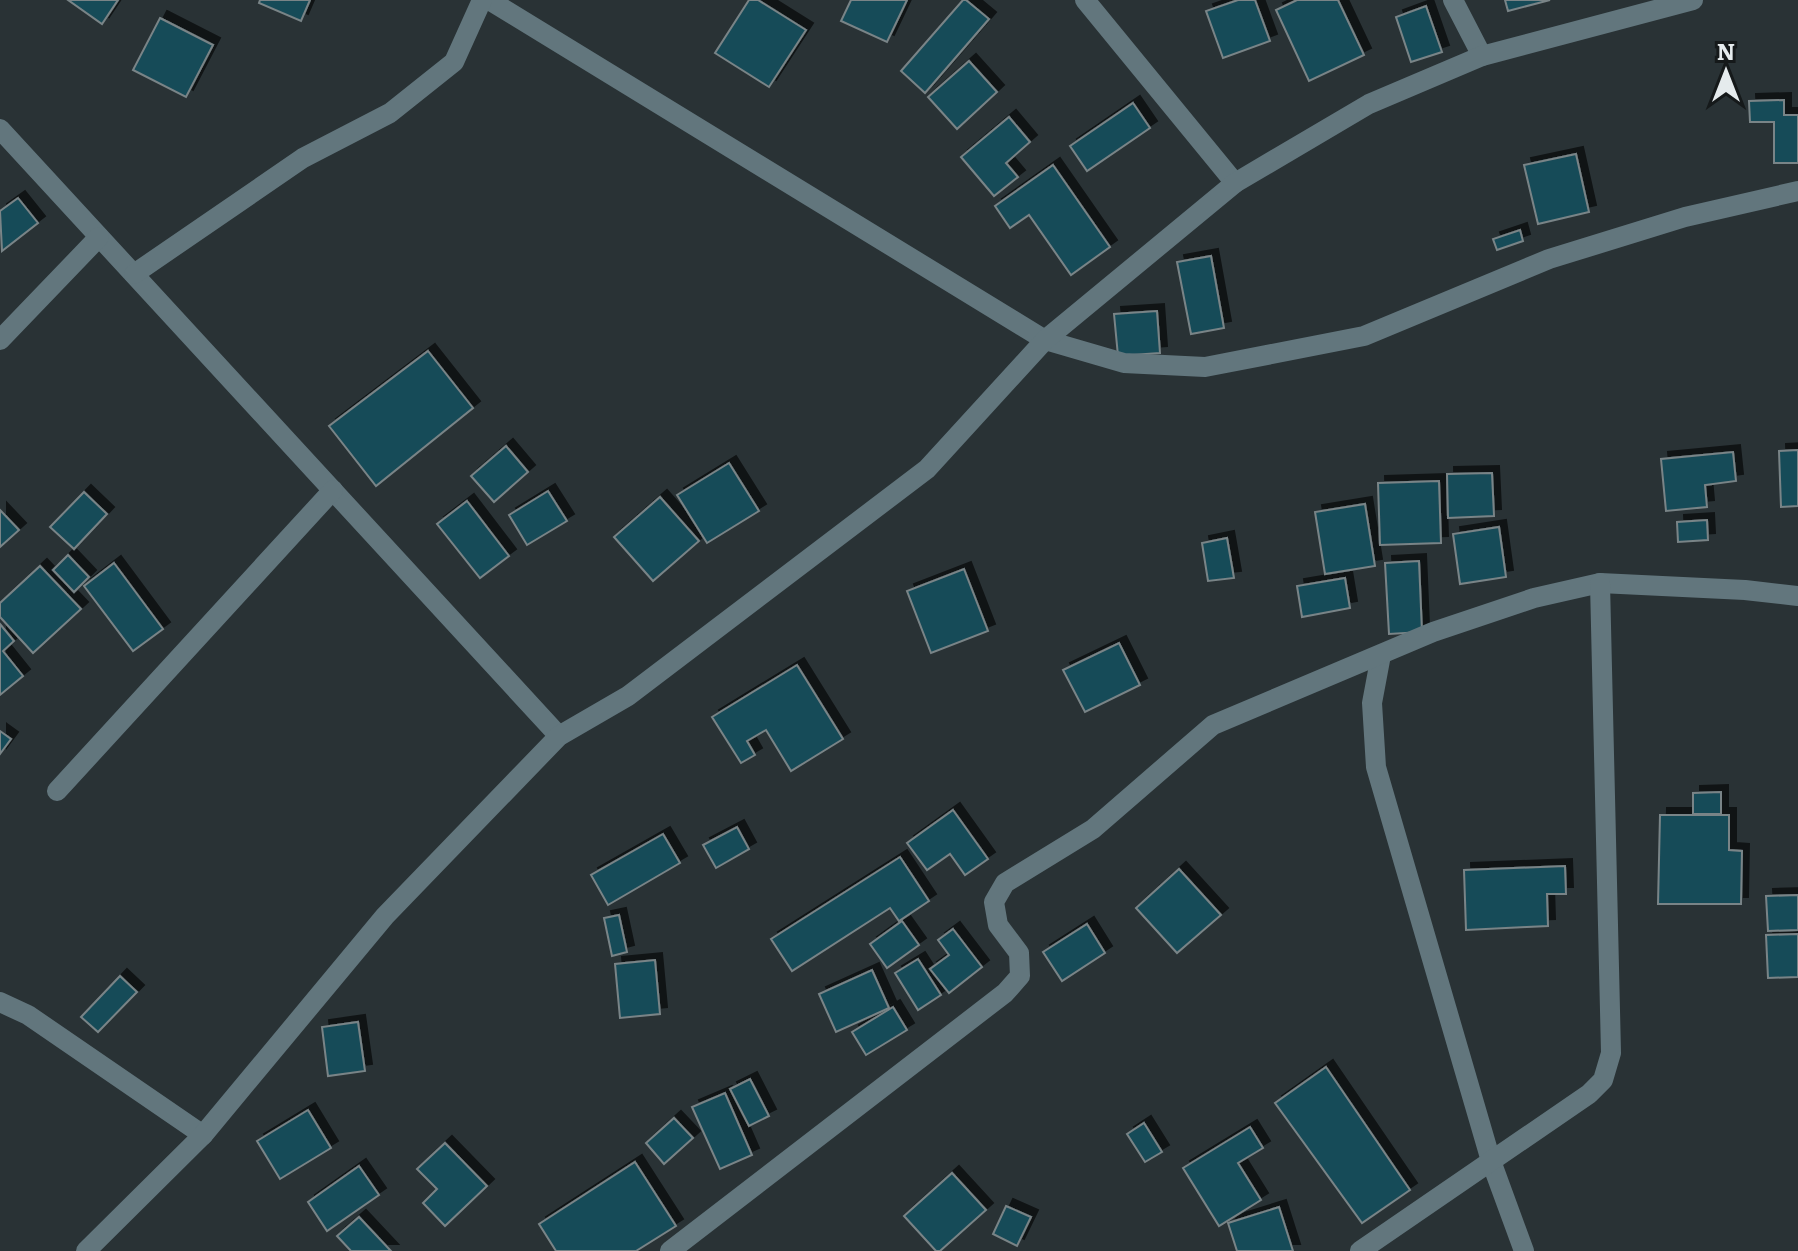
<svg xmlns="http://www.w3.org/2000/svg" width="1798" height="1251" font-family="Literata,serif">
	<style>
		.building { fill: #194b58; stroke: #798487; stroke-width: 2; filter: url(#shadow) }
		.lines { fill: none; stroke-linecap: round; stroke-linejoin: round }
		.minor { stroke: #62767d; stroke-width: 20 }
	</style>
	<defs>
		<filter id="shadow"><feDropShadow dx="7" dy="-7" stdDeviation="0" flood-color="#0009"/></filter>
	</defs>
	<rect width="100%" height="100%" fill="#293235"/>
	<g class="building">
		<polygon points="68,0 118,0 102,24"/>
		<polygon points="260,0 310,0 301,21 259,3"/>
		<polygon points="749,0 758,0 806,30 769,87 715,53"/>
		<polygon points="851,0 907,0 887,42 841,21"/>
		<polygon points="963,0 966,0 989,19 925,93 901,71"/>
		<polygon points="1238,0 1255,0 1270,41 1223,58 1206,11"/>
		<polygon points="1297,0 1338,0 1364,55 1309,81 1276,10"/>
		<polygon points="1505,0 1550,0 1508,11"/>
		<polygon points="1426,6 1442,52 1411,62 1396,17"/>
		<polygon points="160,18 213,45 186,97 133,70"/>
		<polygon points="969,61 997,92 957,129 928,97"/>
		<polygon points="1784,100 1784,115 1798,115 1798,163 1774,163 1774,122 1750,122 1749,101"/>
		<polygon points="1133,103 1150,128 1087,171 1070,146"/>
		<polygon points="1009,117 1030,142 1006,163 1018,177 994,196 961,157"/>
		<polygon points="1576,154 1589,212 1538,224 1524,165"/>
		<polygon points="1053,165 1110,247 1071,275 1029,215 1010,228 995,206"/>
		<polygon points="18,198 38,223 2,251 0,211"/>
		<polygon points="1520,230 1523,241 1497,250 1493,239"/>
		<polygon points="1211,256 1224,328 1191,334 1177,262"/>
		<polygon points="1157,311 1160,353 1118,356 1114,314"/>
		<polygon points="428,351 473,408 376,486 329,426"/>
		<polygon points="506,446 528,472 494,502 471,476"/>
		<polygon points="1798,450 1798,506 1781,507 1779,451"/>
		<polygon points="1733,452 1736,481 1705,485 1707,507 1666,511 1661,459"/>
		<polygon points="729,463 759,511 707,543 677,495"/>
		<polygon points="1492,473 1494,516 1448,518 1447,474"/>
		<polygon points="1439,481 1441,543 1380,545 1378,483"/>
		<polygon points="548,491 567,521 527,545 509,515"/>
		<polygon points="84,492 107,514 74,549 50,527"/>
		<polygon points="660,497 699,541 653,581 614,537"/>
		<polygon points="467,501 509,556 480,578 437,524"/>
		<polygon points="1365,504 1375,566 1325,574 1315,512"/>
		<polygon points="0,510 19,530 0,547"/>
		<polygon points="1707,520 1708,540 1678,542 1677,522"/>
		<polygon points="1499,527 1506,577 1460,584 1453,534"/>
		<polygon points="1227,538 1234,578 1208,581 1202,543"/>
		<polygon points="68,555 89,577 74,592 53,570"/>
		<polygon points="1419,561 1422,632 1389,634 1385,563"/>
		<polygon points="114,563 163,629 133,651 84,586"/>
		<polygon points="40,566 81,609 33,653 0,617 0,603"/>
		<polygon points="964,569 988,631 931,653 907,591"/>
		<polygon points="1345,578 1350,608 1302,617 1297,586"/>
		<polygon points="0,624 14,641 3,651 23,676 0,695"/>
		<polygon points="1119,643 1140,685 1085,712 1063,670"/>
		<polygon points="797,665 843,739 791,771 766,730 747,741 755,755 741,763 712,717"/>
		<polygon points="0,731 11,739 0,754"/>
		<polygon points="1721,792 1721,814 1693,814 1693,793"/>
		<polygon points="953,810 988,859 965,875 950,854 927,870 907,843"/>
		<polygon points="1660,815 1729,815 1729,850 1742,851 1741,904 1658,904"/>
		<polygon points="737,827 749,849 716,868 703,845"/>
		<polygon points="663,834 680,863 608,905 591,875"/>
		<polygon points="900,857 929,901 899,921 890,908 792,971 771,939"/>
		<polygon points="1565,866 1566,894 1547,894 1548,926 1466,930 1464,870"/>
		<polygon points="1179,869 1221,915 1177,953 1136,908"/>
		<polygon points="1798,895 1798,930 1768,931 1766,896"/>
		<polygon points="619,915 627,952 612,956 604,918"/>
		<polygon points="902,921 919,945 887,968 870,944"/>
		<polygon points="1087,924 1105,953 1062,981 1043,952"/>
		<polygon points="953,929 982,967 949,993 930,969 949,955 938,940"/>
		<polygon points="1798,934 1798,977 1768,978 1766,935"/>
		<polygon points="918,959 941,995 918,1010 895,973"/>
		<polygon points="655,960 660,1014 620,1018 615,964"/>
		<polygon points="872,970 889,1008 836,1032 819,994"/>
		<polygon points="120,976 137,992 98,1032 81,1017"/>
		<polygon points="893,1007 907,1030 866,1055 852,1032"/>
		<polygon points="358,1022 365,1071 328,1076 322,1027"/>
		<polygon points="1326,1067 1410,1190 1362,1223 1275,1103"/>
		<polygon points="750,1079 769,1116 749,1126 730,1089"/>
		<polygon points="725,1093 752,1155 720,1169 692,1107"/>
		<polygon points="308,1110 331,1148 280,1179 257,1141"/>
		<polygon points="674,1118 693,1138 664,1164 646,1143"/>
		<polygon points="1144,1123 1162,1152 1145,1162 1127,1134"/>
		<polygon points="1250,1127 1263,1148 1238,1163 1261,1200 1219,1226 1183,1168"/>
		<polygon points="445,1143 487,1186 445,1226 423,1203 437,1189 417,1169"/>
		<polygon points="635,1162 676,1226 636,1251 556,1251 539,1224"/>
		<polygon points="359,1166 379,1195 327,1231 308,1202"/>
		<polygon points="952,1173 986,1210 940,1251 936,1251 904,1216"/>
		<polygon points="1006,1206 1031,1217 1017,1246 993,1234"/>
		<polygon points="1279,1207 1293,1251 1237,1251 1228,1223"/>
		<polygon points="359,1217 391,1251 351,1251 337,1236"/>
	</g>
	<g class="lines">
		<g class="minor">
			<polyline points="489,0 1045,340 1124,363 1205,367 1364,336 1549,259 1685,217 1798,191"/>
			<polyline points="1085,0 1235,183"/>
			<polyline points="1453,0 1482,56"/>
			<polyline points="0,129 559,736"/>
			<polyline points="134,274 303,158 390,113 454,62 482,0"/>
			<polyline points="0,340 99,237"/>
			<polyline points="1381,655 1372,703 1376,767 1491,1161 1524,1251"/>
			<polyline points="57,791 333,490"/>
			<polyline points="0,1002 28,1015 203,1135"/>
			<polyline points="86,1251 203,1135 385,916 559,736 628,696 927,469 1045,340 1235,183 1369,104 1482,56 1693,0"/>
			<polyline points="670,1251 1005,993 1020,976 1019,953 998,925 994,902 1005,883 1093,829 1213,725 1433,632 1534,598 1600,583 1745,590 1798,596"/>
			<polyline points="1360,1251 1589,1094 1603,1080 1611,1053 1600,583"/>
		</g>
	</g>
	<g transform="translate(1726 72)" stroke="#15191a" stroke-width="6" paint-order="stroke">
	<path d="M0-6L14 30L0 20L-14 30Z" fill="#e5ebed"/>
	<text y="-12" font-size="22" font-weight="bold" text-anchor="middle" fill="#e5ebed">N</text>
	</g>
</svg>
